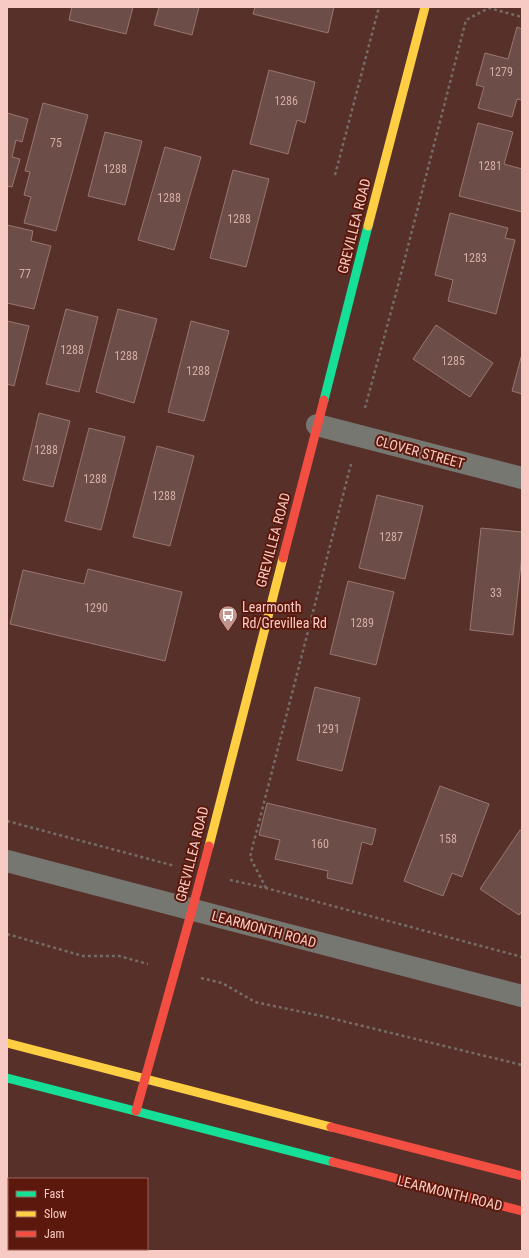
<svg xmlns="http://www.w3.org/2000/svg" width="529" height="1258" font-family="'Roboto Condensed',sans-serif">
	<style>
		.building { fill: #6c4d48; stroke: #987671 }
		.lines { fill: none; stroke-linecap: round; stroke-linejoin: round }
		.path { stroke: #766c66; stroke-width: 2.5; stroke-dasharray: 3 3; stroke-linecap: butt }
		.street { stroke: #767771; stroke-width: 22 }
		.fast { stroke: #16e098; stroke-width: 9 }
		.slow { stroke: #ffcf43; stroke-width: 9 }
		.jam { stroke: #f24e42; stroke-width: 9 }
		.labels { text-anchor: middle; stroke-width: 4; stroke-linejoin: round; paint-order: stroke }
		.number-label { font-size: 12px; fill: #d4aca4 }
		.street-label { font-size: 14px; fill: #f7cbc3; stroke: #5c180d }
		.poi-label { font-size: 14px; fill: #f7cbc3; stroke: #5c180d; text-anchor: start }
	</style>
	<rect width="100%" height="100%" fill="#57302a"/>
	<g class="building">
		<polygon points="72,7 133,7 126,34 69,20"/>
		<polygon points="159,7 199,7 192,35 154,25"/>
		<polygon points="255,7 334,7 328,33 253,14"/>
		<polygon points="517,27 522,29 522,100 517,99 512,117 478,108 484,87 476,85 485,53 508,59"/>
		<polygon points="269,70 315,82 305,123 297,120 288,154 250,144"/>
		<polygon points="43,103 88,115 56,231 24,223 31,197 24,195 30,172 25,171"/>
		<polygon points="7,113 28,119 22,142 16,140 12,157 20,159 12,187 7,186"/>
		<polygon points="478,123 513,132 504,164 522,169 522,212 459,196"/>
		<polygon points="105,132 142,141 125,205 88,196"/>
		<polygon points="165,147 201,157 174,250 138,240"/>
		<polygon points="233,170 269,179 246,267 210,258"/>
		<polygon points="450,213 508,228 505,238 515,240 496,314 448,301 453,280 435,275"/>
		<polygon points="7,225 33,231 31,241 51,246 34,309 7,303"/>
		<polygon points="66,309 98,317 79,392 46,384"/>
		<polygon points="118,309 157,319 134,403 96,392"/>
		<polygon points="7,321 29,326 14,386 7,384"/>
		<polygon points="191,321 229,331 204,421 168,412"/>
		<polygon points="436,325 493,363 470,397 413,359"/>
		<polygon points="522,354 522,394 512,391"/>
		<polygon points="39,413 70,421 53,487 23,480"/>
		<polygon points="89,428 125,437 101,530 65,521"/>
		<polygon points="157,446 194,456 170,546 133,537"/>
		<polygon points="377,495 423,506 405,579 359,568"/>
		<polygon points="481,528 522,532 522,555 513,635 470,630"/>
		<polygon points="88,569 182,592 165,661 10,624 23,570 84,584"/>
		<polygon points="348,581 394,592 376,665 330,654"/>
		<polygon points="315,687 360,698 342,771 297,760"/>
		<polygon points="440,786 489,804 462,877 452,873 443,896 404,881"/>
		<polygon points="267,803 376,829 372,845 362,842 352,884 327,878 328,871 275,859 280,840 259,835"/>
		<polygon points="520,830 522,831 522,911 519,915 480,889"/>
	</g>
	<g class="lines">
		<g class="path">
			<polyline points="335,175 379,7"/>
			<polyline points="365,408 395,297 466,20 489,8 522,17"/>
			<polyline points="7,821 175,866"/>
			<polyline points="230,880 266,888 522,957"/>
			<polyline points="266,888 250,857 351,464"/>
			<polyline points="7,934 83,956 119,956 148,964"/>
			<polyline points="201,978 222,983 255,1002 326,1017 522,1065"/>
		</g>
		<g class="street">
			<polyline points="317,425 522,478"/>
			<polyline points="7,861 522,996"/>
		</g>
		<g class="fast">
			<polyline points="324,400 368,226"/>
			<polyline points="7,1078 333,1162"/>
		</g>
		<g class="slow">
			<polyline points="368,226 425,7"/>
			<polyline points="209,846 283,558"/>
			<polyline points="7,1043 331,1127"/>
		</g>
		<g class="jam">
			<polyline points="283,558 324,400"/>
			<polyline points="136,1111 192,910 209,846"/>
			<polyline points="331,1127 522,1176"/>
			<polyline points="333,1162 522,1211"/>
		</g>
	</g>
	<defs>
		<g id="bus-pin" transform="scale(1)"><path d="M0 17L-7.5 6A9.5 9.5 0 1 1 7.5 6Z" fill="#bf958d" stroke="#5c180d"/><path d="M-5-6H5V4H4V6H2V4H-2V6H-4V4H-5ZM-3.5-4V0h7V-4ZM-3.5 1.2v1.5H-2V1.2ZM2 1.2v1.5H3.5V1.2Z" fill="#fff"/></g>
	</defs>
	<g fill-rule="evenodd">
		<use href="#bus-pin" x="228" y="615"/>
	</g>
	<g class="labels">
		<g class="number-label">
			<text x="501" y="76">1279</text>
			<text x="286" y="105">1286</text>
			<text x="56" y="147">75</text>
			<text x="490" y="170">1281</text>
			<text x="115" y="173">1288</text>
			<text x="169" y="202">1288</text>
			<text x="239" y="223">1288</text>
			<text x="475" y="262">1283</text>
			<text x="25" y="278">77</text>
			<text x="72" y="354">1288</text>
			<text x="126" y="360">1288</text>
			<text x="453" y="365">1285</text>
			<text x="198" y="375">1288</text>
			<text x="46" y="454">1288</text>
			<text x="95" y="483">1288</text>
			<text x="164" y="500">1288</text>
			<text x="391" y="541">1287</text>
			<text x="496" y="597">33</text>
			<text x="96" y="612">1290</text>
			<text x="362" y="627">1289</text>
			<text x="328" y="733">1291</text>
			<text x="448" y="843">158</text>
			<text x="320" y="848">160</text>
		</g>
		<g class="street-label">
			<text transform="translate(354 226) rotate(-76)" y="5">GREVILLEA ROAD</text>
			<text transform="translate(420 452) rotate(15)" y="5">CLOVER STREET</text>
			<text transform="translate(273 540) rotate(-75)" y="5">GREVILLEA ROAD</text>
			<text transform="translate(192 854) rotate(-76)" y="5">GREVILLEA ROAD</text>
			<text transform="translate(264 929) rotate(15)" y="5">LEARMONTH ROAD</text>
			<text transform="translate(450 1193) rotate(14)" y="5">LEARMONTH ROAD</text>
		</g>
		<g class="poi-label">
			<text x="242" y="612">Learmonth<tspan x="242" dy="16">Rd/Grevillea Rd</tspan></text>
		</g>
	</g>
	<rect width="529" height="1258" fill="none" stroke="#f7cbc3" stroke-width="16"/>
	<rect x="8" y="1178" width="140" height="72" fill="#5c180d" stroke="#9a6056"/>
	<rect x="16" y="1191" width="20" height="6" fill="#16e098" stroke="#9a6056"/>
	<text x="44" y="1198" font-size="12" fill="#f7cbc3">Fast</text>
	<rect x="16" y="1211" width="20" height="6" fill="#ffcf43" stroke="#9a6056"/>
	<text x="44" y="1218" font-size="12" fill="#f7cbc3">Slow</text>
	<rect x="16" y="1231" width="20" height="6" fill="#f24e42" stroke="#9a6056"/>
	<text x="44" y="1238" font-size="12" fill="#f7cbc3">Jam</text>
</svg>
